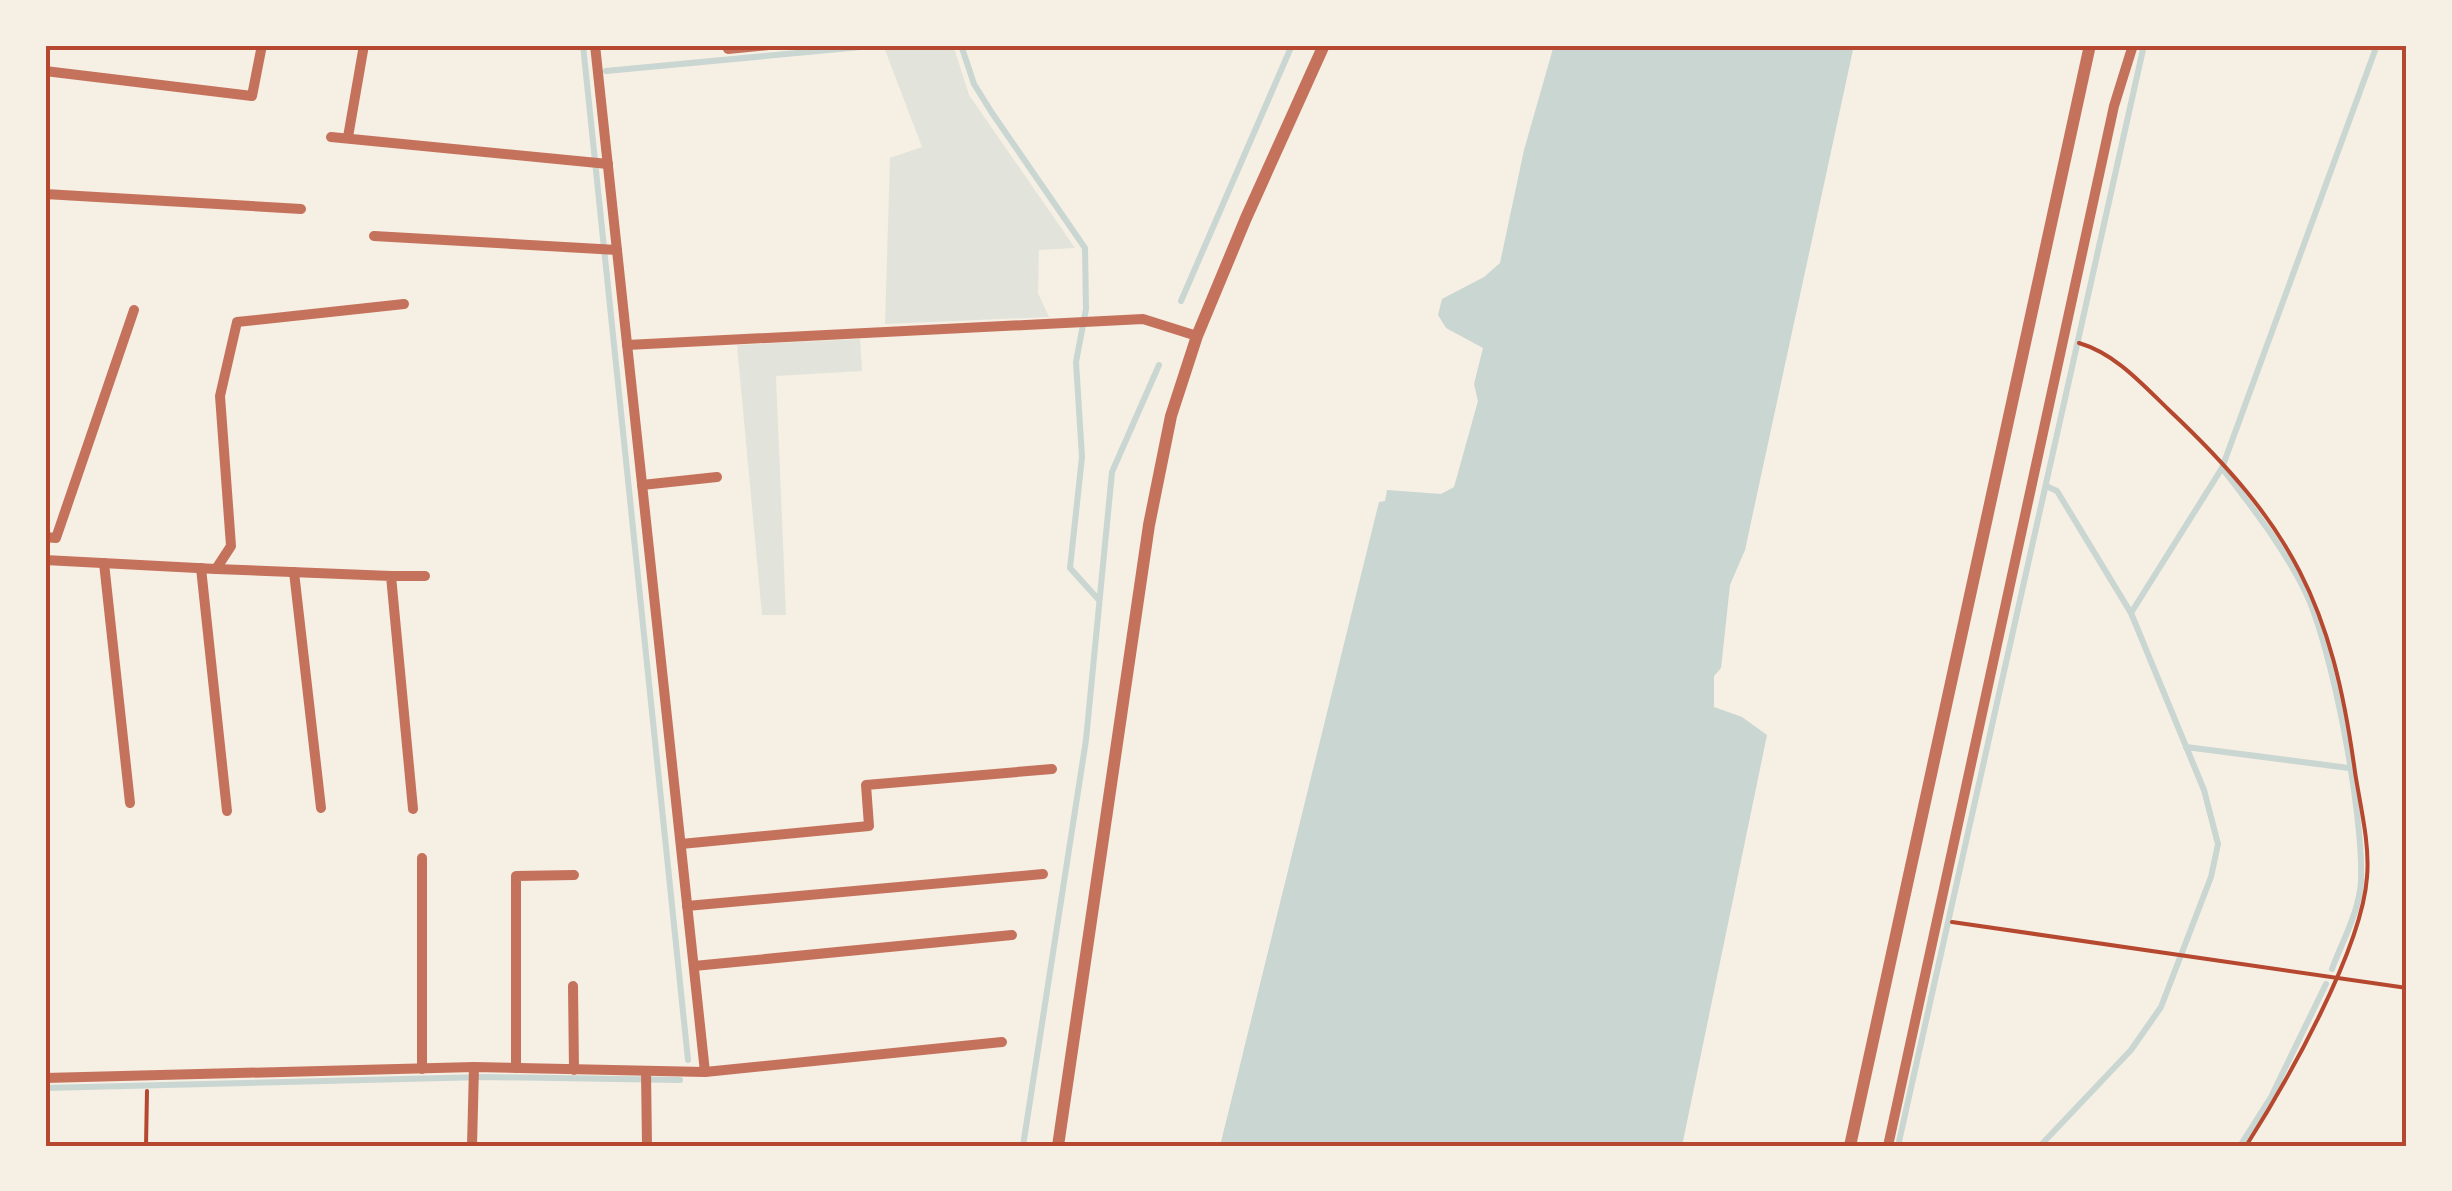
<svg xmlns="http://www.w3.org/2000/svg" width="2452" height="1191" font-family="Arial,sans-serif">
	<style>
		.green { fill: #e2e4dc }
		.water { fill: #c9d6d2 }
		.lines { fill: none; stroke-linecap: round; stroke-linejoin: round }
		.stream { stroke: #c9d6d2; stroke-width: 6 }
		.path { stroke: #b5482f; stroke-width: 4 }
		.minor { stroke: #c5725c; stroke-width: 10 }
		.tertiary { stroke: #c5725c; stroke-width: 12 }
		.neatline { fill: none; stroke: #b5482f; stroke-width: 4 }
	</style>
	<rect width="100%" height="100%" fill="#f6efe4"/>
	<g class="green">
		<polygon points="953,45 969,95 1075,248 1039,250 1038,293 1049,317 885,324 890,158 922,147 885,50"/>
		<polygon points="860,339 862,371 776,376 786,615 762,615 737,345"/>
	</g>
	<polygon class="water" points="1554,45 1854,45 1745,550 1730,585 1721,668 1714,676 1714,707 1742,717 1767,735 1682,1146 1220,1146 1379,502 1385,501 1387,490 1441,494 1454,487 1478,401 1474,384 1483,348 1446,328 1438,315 1442,299 1484,277 1500,263 1524,150"/>
	<g class="lines">
		<g class="stream">
			<polyline points="583,45 688,1060"/>
			<polyline points="961,45 974,84 992,113 1085,248 1086,309 1076,362 1082,457 1070,568 1098,599"/>
			<polyline points="606,71 882,45"/>
			<polyline points="1181,301 1292,45"/>
			<path d="M2222,468c30,39 60,77 82,121 29,58 60,228 57,293 -2,30 -19,60 -29,87"/>
			<polyline points="2131,613 2222,468 2377,45"/>
			<polyline points="2186,747 2349,768"/>
			<polyline points="45,1088 484,1077 680,1080"/>
			<polyline points="1023,1146 1086,740 1112,472 1159,365"/>
			<polyline points="1898,1146 2144,45"/>
			<polyline points="2040,1146 2131,1050 2161,1007 2211,877 2218,844 2204,790 2131,613 2057,491 2046,486"/>
			<polyline points="2240,1146 2271,1097 2326,984"/>
		</g>
		<g class="path">
			<path d="M2079,343c37,11 63,41 90,67 123,116 163,193 186,362 5,33 15,71 12,105 -5,73 -81,206 -121,269"/>
			<polyline points="1952,922 2407,988"/>
			<polyline points="146,1146 147,1091"/>
		</g>
		<g class="minor">
			<polyline points="728,45 728,49 769,45"/>
			<polyline points="45,71 252,96 262,45"/>
			<polyline points="331,137 608,164"/>
			<polyline points="348,137 364,45"/>
			<polyline points="45,194 301,209"/>
			<polyline points="374,236 617,250"/>
			<polyline points="627,345 1143,319 1197,336"/>
			<polyline points="642,485 717,477"/>
			<polyline points="45,537 56,538 134,310"/>
			<polyline points="45,560 216,569 231,546 220,396 237,322 404,304"/>
			<polyline points="104,563 130,803"/>
			<polyline points="201,568 227,811"/>
			<polyline points="216,569 391,576 413,809"/>
			<polyline points="294,572 321,808"/>
			<polyline points="391,576 425,576"/>
			<polyline points="681,844 869,826 866,785 1052,769"/>
			<polyline points="422,858 422,1069"/>
			<polyline points="687,906 1043,874"/>
			<polyline points="694,966 1012,935"/>
			<polyline points="573,986 574,1070"/>
			<polyline points="516,1068 516,876 574,875"/>
			<polyline points="646,1072 647,1146"/>
			<polyline points="705,1072 1002,1042"/>
			<polyline points="45,1078 474,1067 705,1072 595,45"/>
			<polyline points="472,1146 474,1067"/>
			<polyline points="1888,1146 2114,106 2133,45"/>
		</g>
		<g class="tertiary">
			<polyline points="1058,1146 1149,525 1171,416 1197,336 1246,218 1324,45"/>
			<polyline points="1850,1146 2090,45"/>
		</g>
	</g>
	<rect width="2452" height="1191" fill="none" stroke="#f6efe4" stroke-width="95"/>
	<rect x="48" y="48" width="2356" height="1096" class="neatline"/>
</svg>
